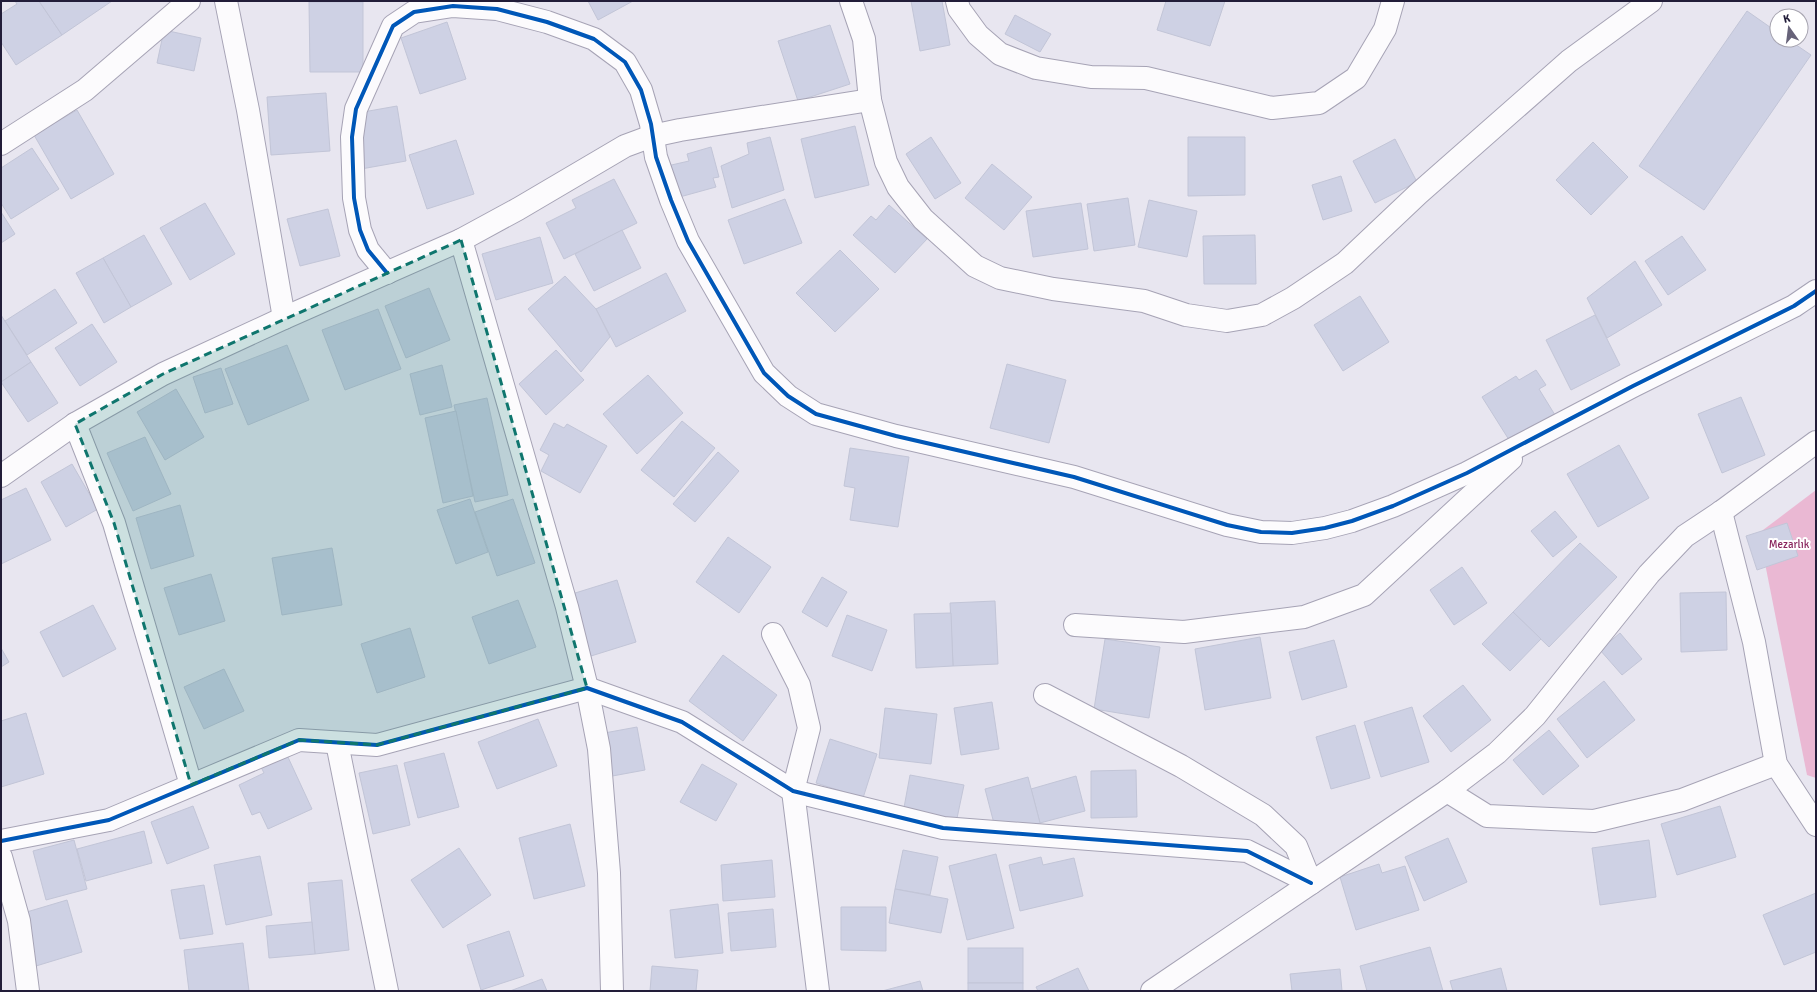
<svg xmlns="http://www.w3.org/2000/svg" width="1817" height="992" font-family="Signika,sans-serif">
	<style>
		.green { fill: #eab8d3 }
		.building { fill: #ced1e4; stroke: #c2c5d7 }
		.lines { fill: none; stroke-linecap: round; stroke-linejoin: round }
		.minor-casing { stroke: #a6a3b5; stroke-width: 24 }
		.minor { stroke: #fcfbfd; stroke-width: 22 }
		.cycleway-casing { stroke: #fff; stroke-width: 6 }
		.cycleway { stroke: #0057b8; stroke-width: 4 }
		.marked { fill: #0f766e; fill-opacity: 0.2; stroke: #0f766e; stroke-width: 3; stroke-dasharray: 8 5; stroke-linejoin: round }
		.labels { text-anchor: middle; stroke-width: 4; stroke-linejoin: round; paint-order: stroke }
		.park-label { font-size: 11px; fill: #88235c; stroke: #fff }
	</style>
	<rect width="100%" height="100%" fill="#e8e6f0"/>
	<polygon class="green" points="1816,490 1816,778 1807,775 1759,533"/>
	<g class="building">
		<polygon points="15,1 39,1 62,35 16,65 1,42 1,14 17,4"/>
		<polygon points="39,1 112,1 62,35"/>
		<polygon points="588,1 633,1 598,20"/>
		<polygon points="911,1 942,1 950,45 920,51"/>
		<polygon points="1166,1 1225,1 1210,46 1157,30"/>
		<polygon points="309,2 363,2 363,72 310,72"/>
		<polygon points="1747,11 1777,32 1777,40 1789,40 1811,55 1704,210 1639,166"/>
		<polygon points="1015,15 1051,34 1040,52 1005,34"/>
		<polygon points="447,22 466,79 420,94 401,38"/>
		<polygon points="830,25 850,84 798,101 778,41"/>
		<polygon points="164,30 201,38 194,71 157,63"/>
		<polygon points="326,93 330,151 271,155 267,97"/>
		<polygon points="397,106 406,161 361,169 352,114"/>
		<polygon points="77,110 114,174 71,199 34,135"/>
		<polygon points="855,126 869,185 815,198 801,139"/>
		<polygon points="770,137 784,190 732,208 721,166 749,154 747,143"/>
		<polygon points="931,137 961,183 935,199 906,154"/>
		<polygon points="1188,137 1245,137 1245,195 1188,196"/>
		<polygon points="1395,139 1417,182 1375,203 1353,161"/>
		<polygon points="456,140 474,194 427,209 409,155"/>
		<polygon points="1593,142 1628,177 1591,215 1556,180"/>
		<polygon points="711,147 719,177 713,178 716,187 676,198 667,166 689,161 687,154"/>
		<polygon points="32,148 59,189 11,219 1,203 1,168"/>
		<polygon points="992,164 1032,197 1004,230 965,198"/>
		<polygon points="1341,176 1352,211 1323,220 1312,185"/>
		<polygon points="614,179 637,223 564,259 546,223 576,208 572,200"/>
		<polygon points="1128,198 1135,245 1094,251 1087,204"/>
		<polygon points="785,199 802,243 744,264 728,220"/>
		<polygon points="1149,200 1197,211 1187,257 1138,247"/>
		<polygon points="205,203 235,254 190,280 160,228"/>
		<polygon points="1081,203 1088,249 1033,257 1026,211"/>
		<polygon points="889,205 927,239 895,273 853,235 871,216 876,220"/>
		<polygon points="328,209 340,256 300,266 287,219"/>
		<polygon points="1,212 15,234 1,243"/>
		<polygon points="622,230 641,268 594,291 575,254"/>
		<polygon points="144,235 172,284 131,307 103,258"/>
		<polygon points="1255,235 1256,284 1204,284 1203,236"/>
		<polygon points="1682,236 1706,270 1668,295 1645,261"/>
		<polygon points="540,237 553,283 496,300 482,254"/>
		<polygon points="840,250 879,289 835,332 796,293"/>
		<polygon points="103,258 131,307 104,323 76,273"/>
		<polygon points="1635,261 1662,305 1607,338 1587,298"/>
		<polygon points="666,273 686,311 616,347 596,309"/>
		<polygon points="565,276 596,309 610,337 581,372 528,309"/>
		<polygon points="429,288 450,340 406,358 385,306"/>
		<polygon points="55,289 77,323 27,355 5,321"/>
		<polygon points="1360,296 1389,342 1343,371 1314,325"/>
		<polygon points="378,309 401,369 345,390 322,330"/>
		<polygon points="1,315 31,362 1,382"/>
		<polygon points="1595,315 1620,365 1571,390 1546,340"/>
		<polygon points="92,324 117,362 80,386 55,348"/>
		<polygon points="287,345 309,400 248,425 225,369"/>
		<polygon points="556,350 584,380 546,415 519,384"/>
		<polygon points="31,362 58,403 28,422 1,382"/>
		<polygon points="1007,364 1066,380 1049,443 990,428"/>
		<polygon points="442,365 452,407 420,415 410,374"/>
		<polygon points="221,368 233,404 205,413 193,377"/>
		<polygon points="1536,370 1546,385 1539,389 1555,415 1511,443 1482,397 1516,376 1519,380"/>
		<polygon points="648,375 683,413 637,454 603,414"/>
		<polygon points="176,389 204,437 165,460 137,412"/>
		<polygon points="1741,397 1765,455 1722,473 1698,414"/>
		<polygon points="487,398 508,495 475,502 454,405"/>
		<polygon points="456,411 473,496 443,503 425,418"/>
		<polygon points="682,421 715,448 674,497 641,470"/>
		<polygon points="554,423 564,428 567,424 607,446 580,493 541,471 549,455 540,450"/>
		<polygon points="145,437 171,494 133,511 107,453"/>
		<polygon points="1619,445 1649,498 1598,527 1567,474"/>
		<polygon points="850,448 909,457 898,527 850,520 855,488 844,486"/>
		<polygon points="718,452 739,471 695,522 673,504"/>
		<polygon points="72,464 98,509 66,527 41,482"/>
		<polygon points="26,488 51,540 1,564 1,500"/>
		<polygon points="470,499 488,552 456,564 437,510"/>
		<polygon points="513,499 535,563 497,576 475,512"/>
		<polygon points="180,505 194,556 151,569 136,518"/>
		<polygon points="1555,511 1577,537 1553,557 1531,531"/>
		<polygon points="1787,523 1798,556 1757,570 1746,536"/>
		<polygon points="728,537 771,567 739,613 696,582"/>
		<polygon points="1580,543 1617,577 1549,647 1513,612"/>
		<polygon points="332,548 342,605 282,615 272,558"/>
		<polygon points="1462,567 1487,603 1454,625 1430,590"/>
		<polygon points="211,574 225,621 179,635 164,588"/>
		<polygon points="822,577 847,592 827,627 802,612"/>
		<polygon points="617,580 636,642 591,656 572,594"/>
		<polygon points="1726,592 1727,650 1681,652 1680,593"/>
		<polygon points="518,600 536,647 489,664 472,617"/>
		<polygon points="995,601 998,664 953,666 950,603"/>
		<polygon points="93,605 116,649 63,677 40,632"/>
		<polygon points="1513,612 1541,639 1510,671 1482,644"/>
		<polygon points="951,613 953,666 916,668 914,614"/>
		<polygon points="847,615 887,630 872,671 832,656"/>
		<polygon points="410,628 425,677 377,693 361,644"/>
		<polygon points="1620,633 1642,659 1622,675 1600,650"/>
		<polygon points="1260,637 1271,698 1205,710 1195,649"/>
		<polygon points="1105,639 1160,647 1149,718 1094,709"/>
		<polygon points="1334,640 1347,687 1302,700 1289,652"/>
		<polygon points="1,648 9,662 1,667"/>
		<polygon points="723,655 777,695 743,741 689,701"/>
		<polygon points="224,669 244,711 204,729 184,687"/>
		<polygon points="1604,681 1635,720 1587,758 1557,719"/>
		<polygon points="1463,685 1491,720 1451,752 1423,716"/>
		<polygon points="992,702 999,749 961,755 954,708"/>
		<polygon points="1412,707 1429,762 1381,777 1364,722"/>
		<polygon points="885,708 937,714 931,764 879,758"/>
		<polygon points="26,713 44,774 1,787 1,721"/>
		<polygon points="538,719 557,766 497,789 478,742"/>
		<polygon points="1355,725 1370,778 1331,789 1316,737"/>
		<polygon points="637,727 645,770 607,777 599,734"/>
		<polygon points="1549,730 1579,766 1543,795 1513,760"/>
		<polygon points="830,739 877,754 863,798 816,783"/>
		<polygon points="444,753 459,807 418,818 404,763"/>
		<polygon points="287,755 312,809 268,829 260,812 252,815 239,785 264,773 261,767"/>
		<polygon points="702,764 737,784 716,821 680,802"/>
		<polygon points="397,765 410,825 373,834 359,773"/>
		<polygon points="1136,770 1137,817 1091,818 1091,771"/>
		<polygon points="910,775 964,785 956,823 903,813"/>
		<polygon points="1076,776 1085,811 1040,823 1031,789"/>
		<polygon points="1028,777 1040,823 997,835 985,789"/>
		<polygon points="193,806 209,848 167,864 151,822"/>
		<polygon points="1720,806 1736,857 1677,875 1661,824"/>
		<polygon points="570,824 585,886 534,899 519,838"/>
		<polygon points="144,831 152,863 86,881 77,849"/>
		<polygon points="1448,838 1467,882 1424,901 1405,857"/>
		<polygon points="74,840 87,889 46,900 33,851"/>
		<polygon points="1649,840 1656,897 1600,905 1592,848"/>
		<polygon points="459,848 491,895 443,928 411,880"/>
		<polygon points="903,850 938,857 930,895 895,889"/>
		<polygon points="996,854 1014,928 967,940 949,866"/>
		<polygon points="260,856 272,915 226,925 214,865"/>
		<polygon points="1041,857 1043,865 1074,858 1083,896 1020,911 1009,865"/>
		<polygon points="772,860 775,897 723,901 721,865"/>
		<polygon points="1379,864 1382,873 1405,866 1419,910 1356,930 1340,877"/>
		<polygon points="342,880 349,950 315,954 308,883"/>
		<polygon points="204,885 213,934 180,939 171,890"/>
		<polygon points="895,889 948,899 941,933 889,923"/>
		<polygon points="1816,893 1816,952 1784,965 1763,915"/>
		<polygon points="67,900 82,952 36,966 20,914"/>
		<polygon points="718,904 723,953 675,958 670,910"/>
		<polygon points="841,907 886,907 886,951 841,950"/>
		<polygon points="773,909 776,947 731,951 728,913"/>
		<polygon points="312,922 315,954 269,958 266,926"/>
		<polygon points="509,931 524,976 481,990 467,945"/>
		<polygon points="243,943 249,991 189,991 184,950"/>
		<polygon points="1430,947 1443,991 1367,991 1360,966"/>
		<rect x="968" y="948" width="55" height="35"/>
		<polygon points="652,966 698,970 696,991 650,991"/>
		<polygon points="1078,968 1089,991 1038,991 1036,987"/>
		<polygon points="1501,968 1507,991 1453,991 1450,981"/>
		<polygon points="1340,969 1342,991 1292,991 1290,974"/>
		<polygon points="542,979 547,991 510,991"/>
		<polygon points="920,981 923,991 882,991"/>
		<rect x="968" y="983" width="55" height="8"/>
	</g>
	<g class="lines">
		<g class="minor-casing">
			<g id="minor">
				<polyline points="226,1 248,110 284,318"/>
				<polyline points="851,1 864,39 870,100 886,162 898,187 923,219 975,266 1000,278 1053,289 1144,301 1186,315 1227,321 1262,315 1293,298 1345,263 1418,194 1569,61 1651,1"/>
				<polyline points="957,1 959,9 978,35 1000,54 1036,68 1091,77 1146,78 1272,108 1319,103 1356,78 1385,29 1393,1"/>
				<polyline points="1,144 85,90 189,1"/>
				<polyline points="461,240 518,209 625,146 652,136 680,130 870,100"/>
				<polyline points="387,273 368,250 360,230 354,198 352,137 356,109 393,26 414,12 453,6 497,9 547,22 594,39 625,62 641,90 651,124 656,157 671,200 688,241 764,373 788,396 816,414 896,436 1074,477 1227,525 1261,532 1292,533 1325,528 1352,521 1393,506 1467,473 1633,386 1794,306 1816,291"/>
				<polyline points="75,424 114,523 191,785"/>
				<polyline points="1,476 75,424 163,374 284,318 461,240 567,607 587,688 599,749 609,873 612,991"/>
				<polyline points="1721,512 1754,642 1776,764 1816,825"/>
				<polyline points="1075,625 1184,632 1304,617 1364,595 1511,459"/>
				<polyline points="773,634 799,685 809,728 793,791 818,991"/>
				<polyline points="1045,695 1181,766 1263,815 1296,846 1311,883"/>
				<polyline points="337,743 387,991"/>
				<polyline points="1447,791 1487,816 1594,821 1682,800 1776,764"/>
				<polyline points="1,841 109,820 299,740 377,745 587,688 682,722 793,791 943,828 1247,851 1311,883"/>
				<polyline points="1,857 19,921 28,991"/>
				<polyline points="1152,991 1447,791 1497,753 1535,716 1649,574 1685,536 1721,512 1816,442"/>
			</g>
		</g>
		<use href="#minor" class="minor"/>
		<g class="cycleway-casing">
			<g id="cycleway">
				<polyline points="387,273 368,250 360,230 354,198 352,137 356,109 393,26 414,12 453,6 497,9 547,22 594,39 625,62 641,90 651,124 656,157 671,200 688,241 764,373 788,396 816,414 896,436 1074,477 1227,525 1261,532 1292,533 1325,528 1352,521 1393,506 1467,473 1633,386 1794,306 1816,291"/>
				<polyline points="1,841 109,820 299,740 377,745 587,688 682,722 793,791 943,828 1247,851 1311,883"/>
			</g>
		</g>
		<use href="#cycleway" class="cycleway"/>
	</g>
	<path class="marked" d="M461,240l126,448 -210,57 -78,-5 -108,45 -77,-262 -39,-99 88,-50z"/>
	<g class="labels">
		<g class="park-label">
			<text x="1789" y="548">Mezarlık</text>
		</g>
	</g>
	<rect width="1817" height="992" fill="none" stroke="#221d39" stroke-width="4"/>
	<g transform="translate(1789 28) rotate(346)"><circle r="19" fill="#ffffff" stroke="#a7a5b0"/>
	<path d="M0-3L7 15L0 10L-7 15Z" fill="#676379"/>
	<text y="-6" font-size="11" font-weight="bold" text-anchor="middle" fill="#221d39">K</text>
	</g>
</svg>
